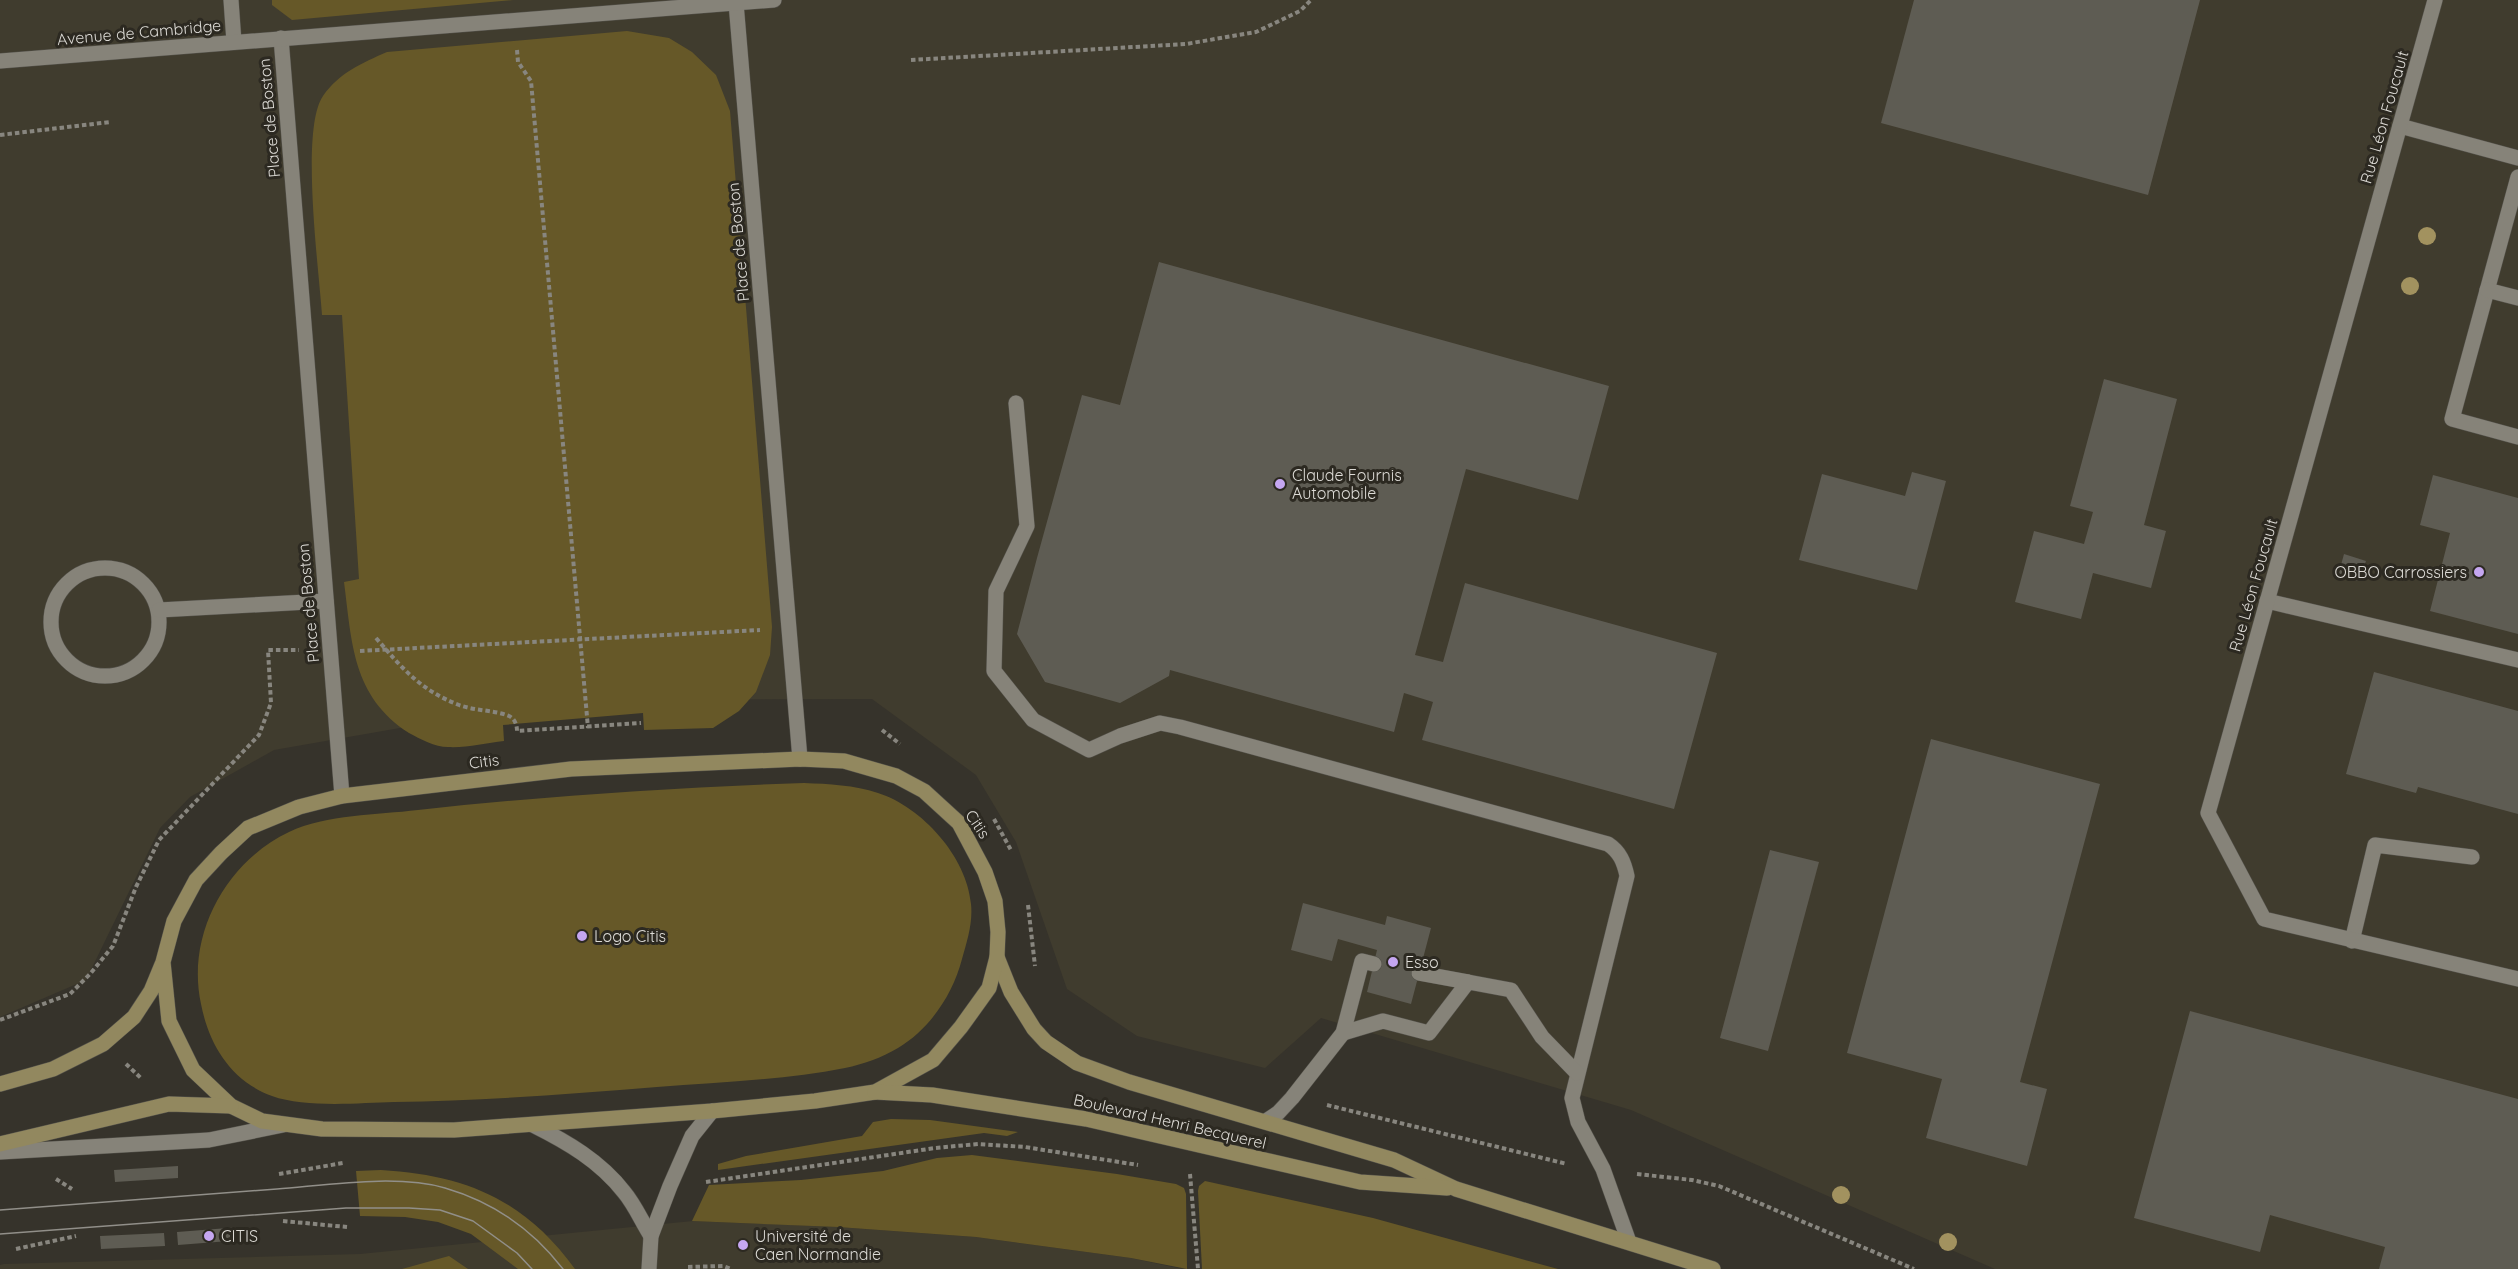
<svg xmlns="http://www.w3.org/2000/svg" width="2518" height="1269" font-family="Quicksand,sans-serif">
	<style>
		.built { fill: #403c2e }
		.green { fill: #665828 }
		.building { fill: #5e5c53 }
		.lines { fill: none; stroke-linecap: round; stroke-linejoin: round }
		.service-casing { stroke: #53514a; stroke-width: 16 }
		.minor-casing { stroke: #53514a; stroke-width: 16 }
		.tertiary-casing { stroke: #53514a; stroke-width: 16 }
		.secondary-casing { stroke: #53514a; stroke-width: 16 }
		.path { stroke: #88867f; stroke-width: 4; stroke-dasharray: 4.5 3; stroke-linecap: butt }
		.service { stroke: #868379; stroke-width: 15 }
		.minor { stroke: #868379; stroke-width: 15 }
		.tertiary { stroke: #868379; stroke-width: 15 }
		.secondary { stroke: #92885f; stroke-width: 15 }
		.tram { stroke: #918f89; stroke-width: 1.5 }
		.tree { fill: #a2925f }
		.poi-dot { fill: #c5a6f1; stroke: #2c2921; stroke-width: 2 }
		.labels { text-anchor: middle; stroke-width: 6; stroke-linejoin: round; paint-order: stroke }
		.street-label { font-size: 16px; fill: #dddbd6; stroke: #2c2921 }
		.poi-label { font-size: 16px; fill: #dddbd6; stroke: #2c2921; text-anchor: start }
	</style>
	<rect width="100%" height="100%" fill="#36332b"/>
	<g class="built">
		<polygon points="0,0 2518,0 2518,1269 1995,1269 1631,1110 1321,1018 1265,1068 1137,1036 1067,989 1016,842 976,775 872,699 560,700 274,750 190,797 160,828 86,980 0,1017"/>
		<polygon points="693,1221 838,1227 976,1237 1131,1258 1182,1269 0,1269 0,1265 4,1264 360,1254"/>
	</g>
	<g class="green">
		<polygon points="272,0 513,0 292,20 272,5"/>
		<path d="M627,31l42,7 23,14 24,23 14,36 42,516 -2,28 -14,37 -17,19 -26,17 -69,2 -1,-17 -140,12 1,16c-18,2 -38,7 -56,6 -13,0 -28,-8 -39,-14 -57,-37 -57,-90 -65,-151l15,-3 -17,-264h-20c-3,-45 -22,-186 1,-219 16,-23 39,-33 64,-44z"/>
		<path d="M804,783c25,1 50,2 74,10 44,14 89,64 93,111 2,19 -4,37 -9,55 -9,35 -32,70 -64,89 -17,10 -34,16 -53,20 -61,12 -126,14 -188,19 -87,7 -175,14 -263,15 -36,1 -89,6 -122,-6 -41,-15 -63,-51 -71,-92 -15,-69 25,-142 88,-172 38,-18 88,-17 129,-22 128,-14 258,-23 386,-27z"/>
		<polygon points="891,1119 930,1120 1018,1132 1007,1136 984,1133 718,1170 718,1164 746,1156 862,1136 873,1122"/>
		<polygon points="972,1155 1117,1174 1176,1184 1184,1188 1186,1194 1187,1269 1131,1258 976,1237 838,1227 692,1221 709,1185 801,1180 883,1171 937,1158"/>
		<path d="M381,1170c84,5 143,29 194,99h-57l-47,-35 -33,-12 -33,-5 -45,-1 -4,-45z"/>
		<polygon points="1205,1181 1373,1218 1558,1269 1202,1269 1198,1191 1199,1186"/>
		<polygon points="449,1256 468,1269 402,1269"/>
	</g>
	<g class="building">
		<polygon points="1914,0 2200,0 2148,195 1881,123"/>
		<polygon points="1159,262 1609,386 1578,500 1466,469 1415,655 1443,662 1465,583 1717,653 1674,809 1422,740 1433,702 1404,693 1394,732 1170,670 1169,676 1120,703 1045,682 1017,634 1037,558 1082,395 1120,405"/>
		<polygon points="2104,379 2177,399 2144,525 2166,531 2151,588 2093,573 2081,619 2015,602 2034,531 2084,544 2093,512 2070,506"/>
		<polygon points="1912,472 1946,481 1917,590 1799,560 1822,474 1905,496"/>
		<polygon points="2433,475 2518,498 2518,634 2430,611 2450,533 2420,525"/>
		<polygon points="2344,554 2366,561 2359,581 2338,576"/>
		<polygon points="2374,672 2518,711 2518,814 2418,787 2416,793 2346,774"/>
		<polygon points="1931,739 2100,784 2020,1082 2047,1089 2027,1166 1926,1138 1942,1079 1847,1053"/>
		<polygon points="1770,850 1819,862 1768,1051 1720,1038"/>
		<polygon points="1303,903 1385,925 1387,916 1431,928 1411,1004 1367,992 1377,950 1338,939 1332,961 1291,950"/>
		<polygon points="2190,1011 2518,1099 2518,1269 2379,1269 2385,1247 2270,1215 2260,1252 2134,1218"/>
		<polygon points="178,1166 178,1178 115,1182 114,1170"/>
		<polygon points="241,1227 242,1240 178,1245 177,1232"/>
		<polygon points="164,1233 165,1246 101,1249 100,1236"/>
	</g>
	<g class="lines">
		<g class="service-casing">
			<g id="service">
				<polyline points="231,0 234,42"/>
				<polyline points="2400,126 2518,158"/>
				<polyline points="2518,177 2452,419 2518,437"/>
				<polyline points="2487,290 2518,298"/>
				<path d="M1016,403l11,123 -31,65 -2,80 39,49 56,30 31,-14 40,-13 20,4 428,117c12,8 16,18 19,32l-55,222 6,24 25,47 26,73"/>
				<circle cx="105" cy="622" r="54"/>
				<polyline points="2267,601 2518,660"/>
				<polyline points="159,610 326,601"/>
				<polyline points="2352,941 2375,845 2472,857"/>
				<polyline points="1419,973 1468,982"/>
				<polyline points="1343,1033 1383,1021 1429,1033 1468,982 1511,990 1542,1037 1577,1073"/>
				<polyline points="1266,1121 1278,1113 1292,1098 1343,1033 1362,961 1374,964"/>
			</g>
		</g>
		<g class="minor-casing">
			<g id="minor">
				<polyline points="2435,0 2208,813 2264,919 2518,979"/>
				<path d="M533,1125c34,17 67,36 91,67 11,13 18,30 27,44"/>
				<polyline points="0,1152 209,1140 283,1125"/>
				<polyline points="649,1269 651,1236 670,1186 692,1136 712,1111"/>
			</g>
		</g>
		<g class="tertiary-casing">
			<g id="tertiary">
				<polyline points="736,3 800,759"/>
				<polyline points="281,38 342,796"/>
				<polyline points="0,61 774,0"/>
			</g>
		</g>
		<g class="secondary-casing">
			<g id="secondary">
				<polyline points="997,957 1011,992 1034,1029 1046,1042 1077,1063 1129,1082 1394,1160 1456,1189 1713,1269"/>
				<polyline points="0,1084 53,1069 103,1044 134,1017 151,991 163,962 174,921 196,880 221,853 248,828 299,807 342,796 571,769 800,759 844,761 896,776 924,791 959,823 985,872 995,901 998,932 997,957 989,988 961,1027 933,1060 875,1092 815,1101 712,1111 454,1130 322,1129 262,1121 231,1106 193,1070 169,1021 163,962"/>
				<polyline points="875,1092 932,1095 1086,1119 1360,1182 1447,1188"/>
				<polyline points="0,1144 169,1104 231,1106"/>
			</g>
		</g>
		<g class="path">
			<polyline points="517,50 518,62 531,81 588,728"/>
			<polyline points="911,60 1186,44 1256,32 1300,11 1311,0"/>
			<polyline points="0,135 110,122"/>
			<path d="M376,638c26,30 44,52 83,67 16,6 36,5 50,11 6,3 8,9 8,15l124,-8"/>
			<polyline points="360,651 760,630"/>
			<polyline points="882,730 900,744"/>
			<polyline points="994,819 1012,852"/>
			<polyline points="1028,905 1035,966"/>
			<polyline points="0,1020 70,994 90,974 113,946 136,887 159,840 259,735 271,703 268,650 299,650"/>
			<polyline points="126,1064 142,1079"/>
			<polyline points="1327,1105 1567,1164"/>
			<polyline points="279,1174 343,1163"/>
			<polyline points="1190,1174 1198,1269"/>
			<polyline points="1637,1174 1692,1180 1719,1186 1914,1269"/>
			<polyline points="56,1179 72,1189"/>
			<polyline points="706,1182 935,1148 978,1144 1025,1147 1138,1165"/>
			<polyline points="283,1221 347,1227"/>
			<polyline points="16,1249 76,1236"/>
			<polyline points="688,1267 723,1266 731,1269"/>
		</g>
		<use href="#service" class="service"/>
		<use href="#minor" class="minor"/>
		<use href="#tertiary" class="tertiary"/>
		<use href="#secondary" class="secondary"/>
		<g class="tram">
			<path d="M0,1210c92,-7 185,-14 277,-21 51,-4 120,-15 168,-1 48,14 88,42 118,81"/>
			<polyline points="0,1234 346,1208 409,1208 440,1210 473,1221 517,1253 532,1269"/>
		</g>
	</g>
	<g class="tree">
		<circle cx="2427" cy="236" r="9"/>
		<circle cx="2410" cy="286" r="9"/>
		<circle cx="1841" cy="1195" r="9"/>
		<circle cx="1948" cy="1242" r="9"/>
	</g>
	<g class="poi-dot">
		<circle cx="1280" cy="484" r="6"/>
		<circle cx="2479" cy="572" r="6"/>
		<circle cx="582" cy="936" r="6"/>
		<circle cx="1393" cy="962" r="6"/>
		<circle cx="209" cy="1236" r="6"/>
		<circle cx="743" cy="1245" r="6"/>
	</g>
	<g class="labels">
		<g class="street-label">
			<text transform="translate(139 32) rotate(-5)" y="6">Avenue de Cambridge</text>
			<text transform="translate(2384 117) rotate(-74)" y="6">Rue Léon Foucault</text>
			<text transform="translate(269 118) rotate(-95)" y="6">Place de Boston</text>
			<text transform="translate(738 242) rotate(-95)" y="6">Place de Boston</text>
			<text transform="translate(2253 585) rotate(-74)" y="6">Rue Léon Foucault</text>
			<text transform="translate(308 603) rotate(-95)" y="6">Place de Boston</text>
			<text transform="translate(484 761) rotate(-7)" y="6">Citis</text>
			<text transform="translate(978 824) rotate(56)" y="6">Citis</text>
			<text transform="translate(1170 1121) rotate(13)" y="6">Boulevard Henri Becquerel</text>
		</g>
		<g class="poi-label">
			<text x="1292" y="481">Claude Fournis<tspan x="1292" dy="18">Automobile</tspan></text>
			<text x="2467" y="578" text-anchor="end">OBBO Carrossiers</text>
			<text x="594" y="942">Logo Citis</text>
			<text x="1405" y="968">Esso</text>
			<text x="221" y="1242">CITIS</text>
			<text x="755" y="1242">Université de<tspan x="755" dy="18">Caen Normandie</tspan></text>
		</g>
	</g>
</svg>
